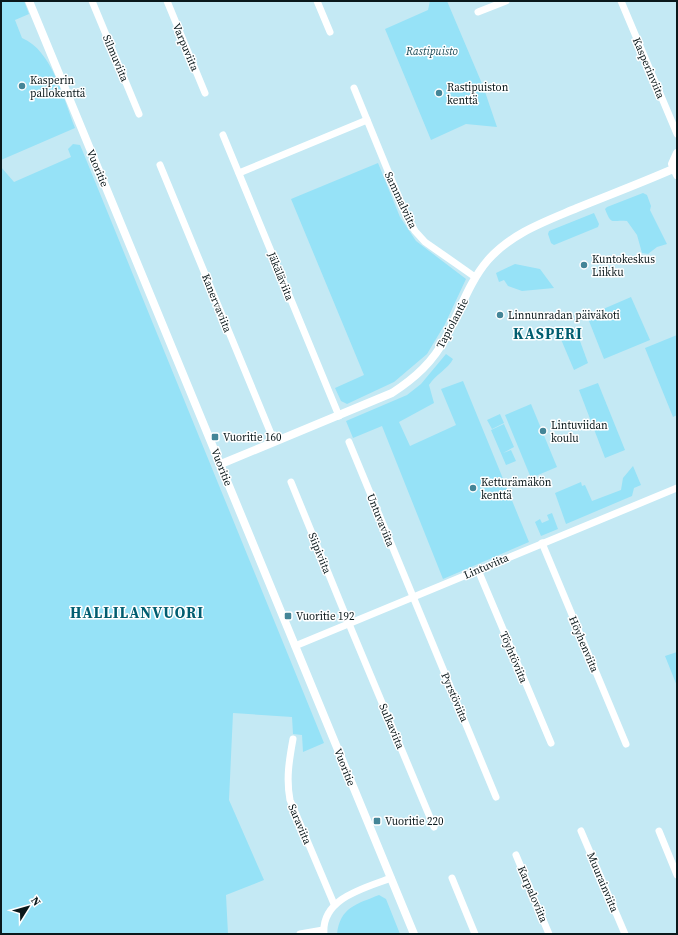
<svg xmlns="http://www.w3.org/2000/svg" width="678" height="935" font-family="'Source Serif 4',serif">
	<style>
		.green { fill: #96e2f7 }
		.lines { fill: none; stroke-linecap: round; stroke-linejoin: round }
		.minor { stroke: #fff; stroke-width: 7 }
		.tertiary { stroke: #fff; stroke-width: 8 }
		.poi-dot { fill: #448597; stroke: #fff; stroke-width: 1.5 }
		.labels { text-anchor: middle; stroke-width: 3; stroke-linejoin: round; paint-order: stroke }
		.street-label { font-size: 11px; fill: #0a181b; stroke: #fff }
		.park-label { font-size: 11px; font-style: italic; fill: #1a4a56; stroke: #fff }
		.poi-label { font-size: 11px; fill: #0a181b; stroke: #fff; text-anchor: start }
		.district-label { font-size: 15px; font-weight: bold; letter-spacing: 1px; fill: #005d70; stroke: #fff }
	</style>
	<rect width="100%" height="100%" fill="#c4e9f4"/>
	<g class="green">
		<path d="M1,1h23l5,13 -14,6 7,18c30,12 42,62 53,90l-74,32z"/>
		<polygon points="430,1 447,1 483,86 497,127 466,124 431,140 385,29 428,10"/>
		<polygon points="73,144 80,145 83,152 324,743 303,752 302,735 293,734 292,717 233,713 229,800 264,880 226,895 228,934 1,934 1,167 14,182 71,157 68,149"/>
		<polygon points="378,163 400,217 416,241 466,279 445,324 427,354 394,382 347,404 341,401 335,388 364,375 291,199"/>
		<path d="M643,193l4,2 4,11 -1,4 17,34 -10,3 -9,7 -6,-1 -5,-18 -10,-14c-15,-2 -15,6 -22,-12l2,-2z"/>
		<polygon points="594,213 599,224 598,227 554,245 551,243 548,234 549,231"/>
		<polygon points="515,264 540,269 554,288 522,291 508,286 504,280 499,282 496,273"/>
		<polygon points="631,297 650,340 604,359 587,316"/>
		<polygon points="576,330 588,363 574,370 560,337"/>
		<polygon points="677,335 677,415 673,417 645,348"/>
		<path d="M446,354l7,5c-4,9 -18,16 -24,26l5,18 -35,19 11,24 46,-21 -15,-36 22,-8 66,161 -86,37 -61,-153 -29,12 -7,-17 61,-26 14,-11z"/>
		<polygon points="598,383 625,450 605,458 579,390"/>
		<polygon points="531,404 557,467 531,478 505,415"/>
		<polygon points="500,414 504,423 492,429 487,420"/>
		<polygon points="504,424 514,447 503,453 511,450 516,461 506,465 491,430"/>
		<polygon points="633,466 641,485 634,488 632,496 566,524 555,493 581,482 582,486 585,485 592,501 621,490 623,478"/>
		<polygon points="552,513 558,529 541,536 535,522 540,519 542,523 549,520 547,515"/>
		<polygon points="677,652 677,686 665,656"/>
		<path d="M379,895l7,4 14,35h-63c3,-27 20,-30 42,-39z"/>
	</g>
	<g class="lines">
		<g class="minor">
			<polyline points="92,1 139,114"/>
			<polyline points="167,1 205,93"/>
			<polyline points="317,1 330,32"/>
			<polyline points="621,1 677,134"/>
			<polyline points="478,12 506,1"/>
			<polyline points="354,88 406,215 415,231 425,242 475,277"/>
			<polyline points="223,135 339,416"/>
			<polyline points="160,165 274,441"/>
			<polyline points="239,173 367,120"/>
			<polyline points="349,442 496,797"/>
			<polyline points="291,482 352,631 434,827"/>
			<polyline points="542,543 626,744"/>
			<polyline points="478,570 551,743"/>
			<polyline points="295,646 677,488"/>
			<path d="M293,739c-4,22 -7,40 -3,61l44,104"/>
			<polyline points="581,831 625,934"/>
			<polyline points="659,831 677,875"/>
			<polyline points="516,855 549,934"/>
			<polyline points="452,878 475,934"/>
			<polyline points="300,934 323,930"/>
			<path d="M324,934c-3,-36 41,-46 67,-56"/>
		</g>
		<g class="tertiary">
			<polyline points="29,1 414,934"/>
			<polyline points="677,153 672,164 677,175"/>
			<path d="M221,464l171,-71c23,-15 41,-31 54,-56 14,-26 23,-55 42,-77 24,-27 56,-38 89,-52 32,-13 64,-25 96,-39"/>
		</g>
	</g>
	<g class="poi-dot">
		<circle cx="22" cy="86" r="4"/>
		<circle cx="439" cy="93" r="4"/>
		<circle cx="584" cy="265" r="4"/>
		<circle cx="500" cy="315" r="4"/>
		<circle cx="543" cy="431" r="4"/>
		<rect x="211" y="433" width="8" height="8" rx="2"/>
		<circle cx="473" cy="488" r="4"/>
		<rect x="284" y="612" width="8" height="8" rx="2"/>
		<rect x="373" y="817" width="8" height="8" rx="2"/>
	</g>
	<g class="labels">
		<g class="street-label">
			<text transform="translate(186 47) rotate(67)" y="4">Varpuviita</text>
			<text transform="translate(116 58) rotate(67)" y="4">Silmuviita</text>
			<text transform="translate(649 68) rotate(67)" y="4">Kasperinviita</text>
			<text transform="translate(98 168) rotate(67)" y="4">Vuoritie</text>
			<text transform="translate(401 200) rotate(65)" y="4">Sammalviita</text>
			<text transform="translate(281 276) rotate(68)" y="4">Jäkäläviita</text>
			<text transform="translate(217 303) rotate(68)" y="4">Kanervaviita</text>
			<text transform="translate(452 323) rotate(-62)" y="4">Tapiolantie</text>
			<text transform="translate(222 467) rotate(68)" y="4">Vuoritie</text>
			<text transform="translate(381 520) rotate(68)" y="4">Untuvaviita</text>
			<text transform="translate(320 553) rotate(68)" y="4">Siipiviita</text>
			<text transform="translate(486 566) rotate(-23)" y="4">Lintuviita</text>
			<text transform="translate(584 644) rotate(67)" y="4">Höyhenviita</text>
			<text transform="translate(514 657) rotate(67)" y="4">Töyhtöviita</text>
			<text transform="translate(455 697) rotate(67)" y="4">Pyrstöviita</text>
			<text transform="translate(392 726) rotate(67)" y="4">Sulkaviita</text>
			<text transform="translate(345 767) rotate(68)" y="4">Vuoritie</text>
			<text transform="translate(300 824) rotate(67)" y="4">Saraviita</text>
			<text transform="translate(603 882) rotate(67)" y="4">Muurainviita</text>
			<text transform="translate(533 894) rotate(67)" y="4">Karpaloviita</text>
		</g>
		<g class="park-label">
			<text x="432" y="55">Rastipuisto</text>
		</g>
		<g class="poi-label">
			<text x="30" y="84">Kasperin<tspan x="30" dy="13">pallokenttä</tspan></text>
			<text x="447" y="91">Rastipuiston<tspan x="447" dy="13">kenttä</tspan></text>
			<text x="592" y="263">Kuntokeskus<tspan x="592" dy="13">Liikku</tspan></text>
			<text x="508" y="319">Linnunradan päiväkoti</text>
			<text x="551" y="429">Lintuviidan<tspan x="551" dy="13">koulu</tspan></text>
			<text x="223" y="441">Vuoritie 160</text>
			<text x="481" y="486">Ketturämäkön<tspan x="481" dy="13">kenttä</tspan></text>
			<text x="296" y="620">Vuoritie 192</text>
			<text x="385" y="825">Vuoritie 220</text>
		</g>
		<g class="district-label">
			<text x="548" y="339">KASPERI</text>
			<text x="137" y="618">HALLILANVUORI</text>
		</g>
	</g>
	<rect width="678" height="935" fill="none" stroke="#0a181b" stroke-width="4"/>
	<g transform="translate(28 907) rotate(53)" stroke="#ffffff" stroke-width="3" paint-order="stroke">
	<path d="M0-3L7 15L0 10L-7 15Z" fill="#0a181b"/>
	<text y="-6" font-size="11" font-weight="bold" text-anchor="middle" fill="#0a181b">N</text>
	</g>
</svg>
